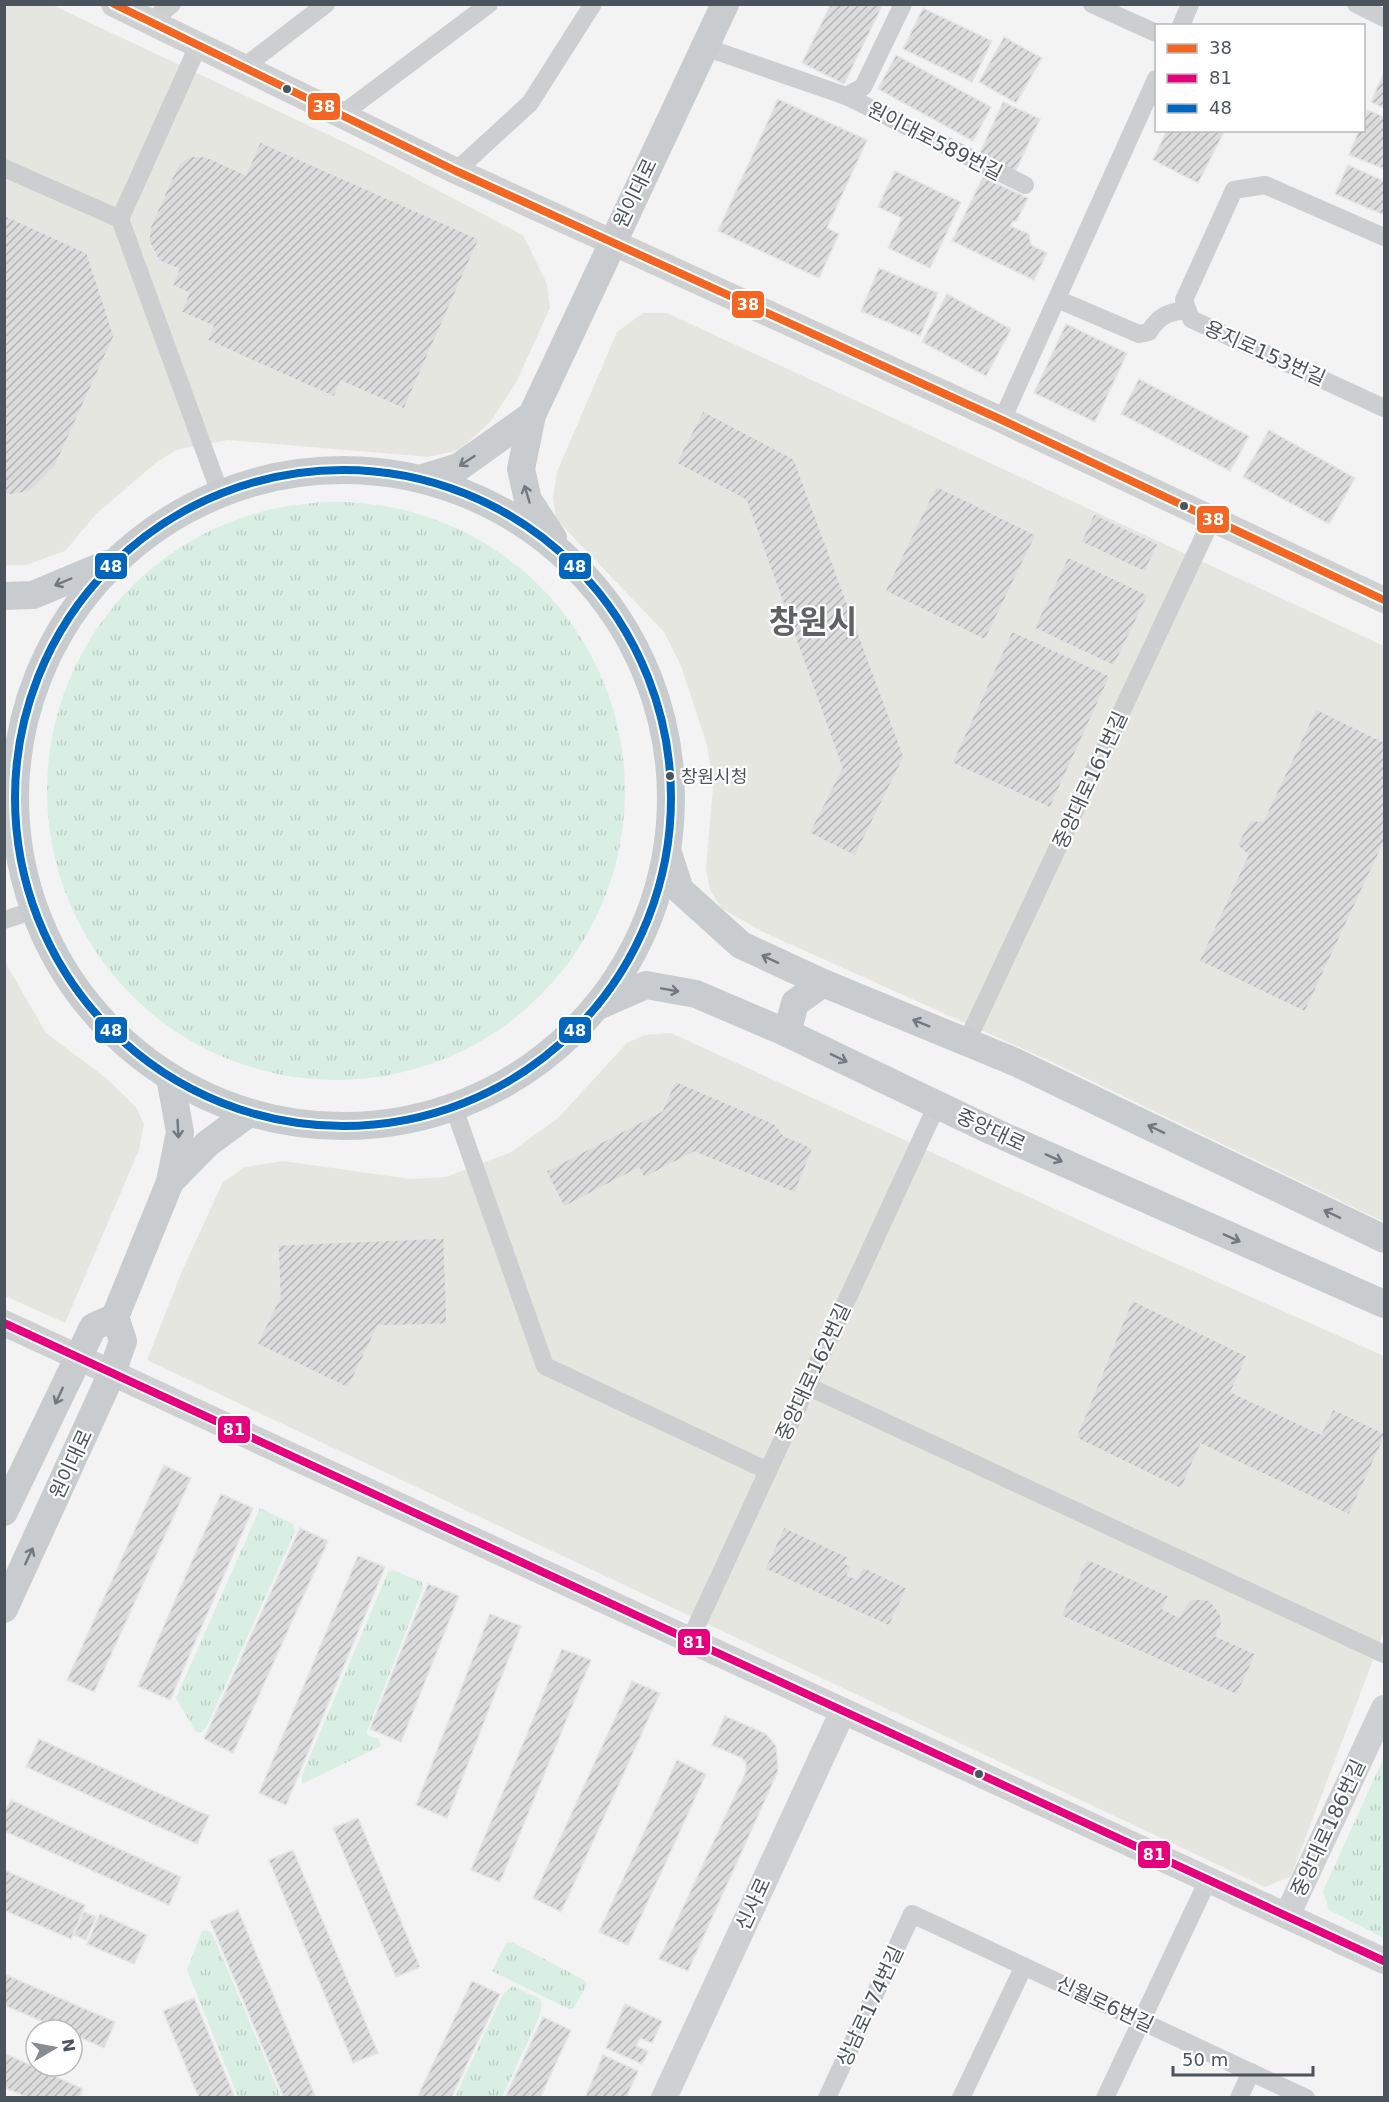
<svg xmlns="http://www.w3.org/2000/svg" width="1389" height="2102" font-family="'DejaVu Sans','Noto Sans KR',sans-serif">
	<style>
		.commercial { fill: #e6e6e1 }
		.grass { fill: url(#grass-tufts) }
		.building { fill: url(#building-hatch); stroke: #e4e5e5; stroke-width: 1.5 }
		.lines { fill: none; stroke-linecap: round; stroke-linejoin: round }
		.street { stroke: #ccced0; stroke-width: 18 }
		.secondary { stroke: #ced0d2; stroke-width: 26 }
		.primary { stroke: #c9ccce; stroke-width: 28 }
		.bus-1-casing { stroke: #fff; stroke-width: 12 }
		.bus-2-casing { stroke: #fff; stroke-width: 12 }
		.bus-3-casing { stroke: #fff; stroke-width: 12 }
		.bus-1 { stroke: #f26522; stroke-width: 8 }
		.bus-2 { stroke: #e5007d; stroke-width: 8 }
		.bus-3 { stroke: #0065bd; stroke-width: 8 }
		.oneway { stroke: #71787f }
		.bus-dot { fill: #4b545d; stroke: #fff; stroke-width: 2 }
		.labels { text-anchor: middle; stroke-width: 4.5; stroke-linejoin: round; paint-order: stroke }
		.bus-label { font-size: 18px; fill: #4b545d; stroke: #fff; text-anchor: start }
		.street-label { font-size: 20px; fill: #4b545d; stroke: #fff }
		.town-label { font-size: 32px; font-weight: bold; fill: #5f6166; stroke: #fff }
		.line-badge { stroke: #fff; stroke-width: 2 }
		.badge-label { font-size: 16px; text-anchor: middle; font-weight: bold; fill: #fff }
	</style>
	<defs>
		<pattern id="grass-tufts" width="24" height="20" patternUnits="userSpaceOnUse" patternTransform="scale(1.5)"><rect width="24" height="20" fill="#daefe3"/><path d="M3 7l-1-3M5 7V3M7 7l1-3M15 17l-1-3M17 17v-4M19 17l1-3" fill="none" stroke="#bdcfc5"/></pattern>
		<pattern id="building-hatch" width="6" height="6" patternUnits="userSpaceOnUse" patternTransform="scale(1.5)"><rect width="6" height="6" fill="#dcdcdd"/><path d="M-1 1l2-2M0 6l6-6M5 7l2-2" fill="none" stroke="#b4b5b6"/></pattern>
	</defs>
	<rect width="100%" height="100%" fill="#f3f3f3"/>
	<g class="commercial">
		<polygon points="5,5 52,5 365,152 523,235 547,284 550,308 516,383 491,421 460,450 428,457 228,440 176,450 157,462 96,514 65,551 26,565 5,565"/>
		<polygon points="643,313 667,313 1384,646 1384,1222 1052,1062 763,932 721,908 710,890 706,868 713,787 707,745 681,666 664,632 556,519 553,498 557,472 617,332"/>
		<polygon points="4,957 8,967 46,1033 106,1078 136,1107 144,1124 139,1150 65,1323 5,1296"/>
		<polygon points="671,1033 1114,1236 1384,1356 1384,1631 1291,1876 1265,1887 147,1360 182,1271 223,1182 245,1167 283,1161 411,1179 446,1177 511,1152 558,1118 627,1043 645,1035"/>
	</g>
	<g class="grass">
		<circle cx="336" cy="791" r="289"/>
		<polygon points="260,1508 293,1524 295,1532 206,1728 199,1733 195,1731 176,1698"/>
		<polygon points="393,1570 422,1582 423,1588 367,1731 367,1735 378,1738 381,1746 302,1784 302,1775 388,1572"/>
		<polygon points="1384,1757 1384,1938 1329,1910 1323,1891"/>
		<polygon points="206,1930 211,1932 216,1942 281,2097 238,2097 187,1970 202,1931"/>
		<polygon points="512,1942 584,1980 587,1984 574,2008 569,2009 492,1971 506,1943"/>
		<polygon points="513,1986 540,1999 542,2004 539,2018 502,2097 455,2097 503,1994"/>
	</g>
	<g class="building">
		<polygon points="831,4 883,4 844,84 802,63"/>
		<polygon points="923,8 992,41 972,82 903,49"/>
		<polygon points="1004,37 1042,58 1016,103 979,82"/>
		<polygon points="896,55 991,107 973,141 878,89"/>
		<polygon points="1384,72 1384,108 1371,102"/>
		<polygon points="778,99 867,140 827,228 839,234 819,278 718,231"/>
		<polygon points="1003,102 1040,119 1014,174 978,157"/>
		<polygon points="1368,110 1384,117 1384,169 1349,155 1359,130 1364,130 1364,119"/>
		<polygon points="1167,130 1225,130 1198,183 1153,160"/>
		<polygon points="260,142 479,239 404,409 341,381 334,397 207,340 213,326 181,312 189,293 172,285 179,269 159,261 149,241 150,228 176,169 183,160 193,156 207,157 246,175"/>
		<polygon points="1348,165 1384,181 1384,215 1335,194"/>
		<polygon points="895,171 961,202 930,268 888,248 902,218 878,207"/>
		<polygon points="983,177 1028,198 1016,222 1013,221 1010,226 1029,234 1031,245 1047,253 1034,280 952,241"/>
		<polygon points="4,215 87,253 114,336 55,466 30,491 12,495 4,493"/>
		<polygon points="879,268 938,293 920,336 861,311"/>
		<polygon points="947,294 1011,329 986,376 922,342"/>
		<polygon points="1066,324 1127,353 1095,422 1034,393"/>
		<polygon points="1139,379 1249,436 1230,471 1121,414"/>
		<polygon points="703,411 794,459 904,757 855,856 809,833 842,768 746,500 676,463"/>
		<polygon points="1269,430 1355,478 1329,524 1243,477"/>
		<polygon points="936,486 1036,535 985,640 885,591"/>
		<polygon points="1094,514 1158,544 1145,572 1081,542"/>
		<polygon points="1068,557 1148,595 1114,666 1034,628"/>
		<polygon points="1012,631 1110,676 1050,808 952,763"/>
		<polygon points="1316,709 1384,742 1384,842 1305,1012 1199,961 1248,855 1237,845 1250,821 1263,821"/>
		<polygon points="675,1081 775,1124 784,1136 813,1148 795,1193 694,1152 644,1178 639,1168 564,1207 546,1171 662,1111"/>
		<polygon points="444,1238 447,1324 378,1326 348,1388 257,1344 280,1297 278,1245"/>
		<polygon points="1132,1300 1247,1356 1231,1392 1321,1434 1333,1409 1384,1433 1384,1438 1349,1515 1201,1444 1181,1489 1076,1438"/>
		<polygon points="164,1465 191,1478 94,1692 67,1680"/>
		<polygon points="221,1494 253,1508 170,1700 138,1686"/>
		<polygon points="784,1527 848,1557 845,1563 851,1567 847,1575 857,1579 863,1567 907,1588 889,1626 765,1569"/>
		<polygon points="300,1528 328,1541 233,1753 204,1739"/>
		<polygon points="358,1556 385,1567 286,1805 259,1793"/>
		<polygon points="1087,1559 1169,1596 1163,1609 1179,1617 1189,1601 1194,1599 1209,1600 1220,1613 1222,1622 1216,1636 1256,1654 1237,1695 1061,1616"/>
		<polygon points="428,1584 459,1596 401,1742 370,1729"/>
		<polygon points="490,1614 521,1626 447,1818 416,1805"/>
		<polygon points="562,1649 591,1660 500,1882 471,1870"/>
		<polygon points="632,1681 660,1693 561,1912 533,1898"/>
		<polygon points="725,1716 766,1734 776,1746 778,1771 688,1971 659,1959 746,1772 746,1763 742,1758 712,1745"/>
		<polygon points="39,1739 209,1816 197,1844 26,1767"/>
		<polygon points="677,1760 706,1774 628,1945 599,1932"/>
		<polygon points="11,1800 181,1877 169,1905 4,1831 4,1813"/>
		<polygon points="358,1818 420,1967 396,1977 333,1828"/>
		<polygon points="293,1850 378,2053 353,2063 269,1860"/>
		<polygon points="4,1870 85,1905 71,1939 4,1910"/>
		<polygon points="238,1910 316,2098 284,2098 210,1921"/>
		<polygon points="84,1912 96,1917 86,1940 74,1935"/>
		<polygon points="100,1914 147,1935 134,1964 87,1944"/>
		<polygon points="4,1974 115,2022 104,2048 72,2034 72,2030 63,2030 4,2005"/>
		<polygon points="472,1981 500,1994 451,2098 417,2098"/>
		<polygon points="194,1998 235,2098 199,2098 163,2011"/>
		<polygon points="625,2004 662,2021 652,2043 640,2038 636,2046 648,2051 642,2064 606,2048"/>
		<polygon points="543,2017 571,2030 540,2098 505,2098"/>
		<polygon points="4,2053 83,2089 79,2098 28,2098 4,2087"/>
		<polygon points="603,2055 638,2071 626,2098 585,2098"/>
	</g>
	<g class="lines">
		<g class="street">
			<polyline points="1092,4 1156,33"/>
			<polyline points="1356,4 1384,18"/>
			<polyline points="150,22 172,4"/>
			<polyline points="1181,26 1190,4"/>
			<polyline points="706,44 719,52 846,96 863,87 903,4"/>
			<polyline points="244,67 326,4"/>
			<polyline points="846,96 1025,185"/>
			<polyline points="341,115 489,4"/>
			<polyline points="4,168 120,219 220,493"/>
			<polyline points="456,171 530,103 593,4"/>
			<polyline points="120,219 198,46"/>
			<polyline points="1384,237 1265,185 1234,190 1184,300 1191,319 1384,408"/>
			<path d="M1057,299l82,35 10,-2c10,-17 20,-20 38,-22"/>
			<polyline points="1002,420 1156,79"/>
			<polyline points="4,920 35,910"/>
			<polyline points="967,1041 1212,519"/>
			<polyline points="454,1108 545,1366 768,1471"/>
			<polyline points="807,1386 1384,1654"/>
			<polyline points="690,1640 937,1105"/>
			<polyline points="827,2098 912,1914 1306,2098"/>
			<polyline points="961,2098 1024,1966"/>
			<polyline points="1105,2098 1208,1880"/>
			<polyline points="1239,2098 1251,2072"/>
		</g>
		<g class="secondary">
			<polyline points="114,4 456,171 1002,420 1384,600"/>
			<polyline points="4,1323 1384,1961"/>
			<polyline points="1287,1916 1384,1708"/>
			<polyline points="664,2098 843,1711"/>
		</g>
		<g class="primary">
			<circle cx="343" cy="798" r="328"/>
			<polyline points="420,479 459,467 532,415"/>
			<polyline points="553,538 528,500 521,469 532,415 725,4"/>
			<polyline points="4,596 33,595 107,564"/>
			<polyline points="667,850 680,890 741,945 823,983 1015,1062 1384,1239"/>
			<polyline points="598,1006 646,985 696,994 787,1033 992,1131 1384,1304"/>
			<polyline points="787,1033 795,1003 823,983"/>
			<polyline points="170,1182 207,1144 249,1113"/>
			<polyline points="4,1512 93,1327 115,1317"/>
			<polyline points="4,1609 112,1373 123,1341 115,1317 170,1182 180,1132 170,1077"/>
		</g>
		<g class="bus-1-casing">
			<polyline id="bus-1" points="114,4 456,171 1002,420 1384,600"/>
		</g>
		<g class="bus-2-casing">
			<polyline id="bus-2" points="4,1323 1384,1961"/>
		</g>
		<g class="bus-3-casing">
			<circle id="bus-3" cx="343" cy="798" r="328"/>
		</g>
		<use href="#bus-1" class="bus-1"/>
		<use href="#bus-2" class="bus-2"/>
		<use href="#bus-3" class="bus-3"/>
	</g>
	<defs><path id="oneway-shaft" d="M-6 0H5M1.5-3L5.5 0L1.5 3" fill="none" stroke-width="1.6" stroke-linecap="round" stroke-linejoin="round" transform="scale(1.5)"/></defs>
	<g class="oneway">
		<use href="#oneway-shaft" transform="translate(467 461) rotate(147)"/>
		<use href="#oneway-shaft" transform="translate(527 494) rotate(-107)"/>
		<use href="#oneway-shaft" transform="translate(63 582) rotate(157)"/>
		<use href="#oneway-shaft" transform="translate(770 959) rotate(-155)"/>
		<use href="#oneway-shaft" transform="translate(670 990) rotate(10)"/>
		<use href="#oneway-shaft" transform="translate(921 1023) rotate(-158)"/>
		<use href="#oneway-shaft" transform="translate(839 1058) rotate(26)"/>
		<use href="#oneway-shaft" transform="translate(178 1129) rotate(87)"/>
		<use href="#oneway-shaft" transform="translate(1156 1129) rotate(-154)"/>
		<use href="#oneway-shaft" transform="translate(1054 1158) rotate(24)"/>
		<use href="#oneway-shaft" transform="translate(1332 1214) rotate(-154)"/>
		<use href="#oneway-shaft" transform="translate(1232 1238) rotate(24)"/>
		<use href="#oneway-shaft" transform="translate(59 1396) rotate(115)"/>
		<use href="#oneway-shaft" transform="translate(29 1556) rotate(-65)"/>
	</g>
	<g class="bus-dot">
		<circle cx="287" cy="89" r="5"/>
		<circle cx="1184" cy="506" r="5"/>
		<circle cx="670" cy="776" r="5"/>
		<circle cx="979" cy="1774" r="5"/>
	</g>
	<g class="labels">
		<g class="bus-label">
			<text x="681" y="783">창원시청</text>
		</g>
		<g class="street-label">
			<text transform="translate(935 141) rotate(27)" y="7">원이대로589번길</text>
			<text transform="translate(635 193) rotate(-64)" y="7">원이대로</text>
			<text transform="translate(1265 353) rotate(24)" y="7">용지로153번길</text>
			<text transform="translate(1090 780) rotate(-65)" y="7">중앙대로161번길</text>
			<text transform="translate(991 1130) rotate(25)" y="7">중앙대로</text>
			<text transform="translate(813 1372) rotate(-65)" y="7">중앙대로162번길</text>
			<text transform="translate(71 1464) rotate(-65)" y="7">원이대로</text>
			<text transform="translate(1328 1828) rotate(-65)" y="7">중앙대로186번길</text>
			<text transform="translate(753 1904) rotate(-65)" y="7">신사로</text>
			<text transform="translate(1105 2004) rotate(25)" y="7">신월로6번길</text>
			<text transform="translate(870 2006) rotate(-65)" y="7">상남로174번길</text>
		</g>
		<g class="town-label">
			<text x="813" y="633">창원시</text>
		</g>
	</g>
	<g class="line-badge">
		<rect x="307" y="92" width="34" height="29" rx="6" fill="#f26522"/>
		<rect x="731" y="290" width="34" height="29" rx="6" fill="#f26522"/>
		<rect x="1196" y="505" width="34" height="29" rx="6" fill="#f26522"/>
		<rect x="558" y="552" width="34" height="28" rx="6" fill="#0065bd"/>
		<rect x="94" y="552" width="34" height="28" rx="6" fill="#0065bd"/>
		<rect x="558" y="1016" width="34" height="28" rx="6" fill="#0065bd"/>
		<rect x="94" y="1016" width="34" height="28" rx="6" fill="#0065bd"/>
		<rect x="217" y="1415" width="34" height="29" rx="6" fill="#e5007d"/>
		<rect x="677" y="1628" width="34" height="28" rx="6" fill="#e5007d"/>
		<rect x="1137" y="1840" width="34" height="29" rx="6" fill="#e5007d"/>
	</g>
	<g class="badge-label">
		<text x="324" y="112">38</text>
		<text x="748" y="310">38</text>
		<text x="1213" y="525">38</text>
		<text x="575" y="572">48</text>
		<text x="111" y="572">48</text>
		<text x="575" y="1036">48</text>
		<text x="111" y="1036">48</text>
		<text x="234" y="1435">81</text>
		<text x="694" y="1648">81</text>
		<text x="1154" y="1860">81</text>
	</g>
	<rect width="1389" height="2102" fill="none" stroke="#4b545d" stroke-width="12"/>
	<rect x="1155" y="24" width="210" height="108" fill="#ffffff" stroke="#b7bbbe" stroke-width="1.5"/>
	<rect x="1167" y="44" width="30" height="9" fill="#f26522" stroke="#b7bbbe" stroke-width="1.5"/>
	<text x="1209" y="54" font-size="18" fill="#4b545d">38</text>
	<rect x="1167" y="74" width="30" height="9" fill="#e5007d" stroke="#b7bbbe" stroke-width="1.5"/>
	<text x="1209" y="84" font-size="18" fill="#4b545d">81</text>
	<rect x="1167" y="104" width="30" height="9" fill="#0065bd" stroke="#b7bbbe" stroke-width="1.5"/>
	<text x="1209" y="114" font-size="18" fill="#4b545d">48</text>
	<g transform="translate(54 2048) rotate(80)"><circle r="28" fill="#ffffff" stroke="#b7bbbe" stroke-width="1.5"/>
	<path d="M0-4.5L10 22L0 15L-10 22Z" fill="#868c92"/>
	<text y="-9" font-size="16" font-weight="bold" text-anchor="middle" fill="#4b545d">N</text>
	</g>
	<path d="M1173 2066v9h140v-9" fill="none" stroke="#4b545d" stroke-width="3"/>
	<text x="1182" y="2066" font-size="18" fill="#4b545d" stroke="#ffffff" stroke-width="4.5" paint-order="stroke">50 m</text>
</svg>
